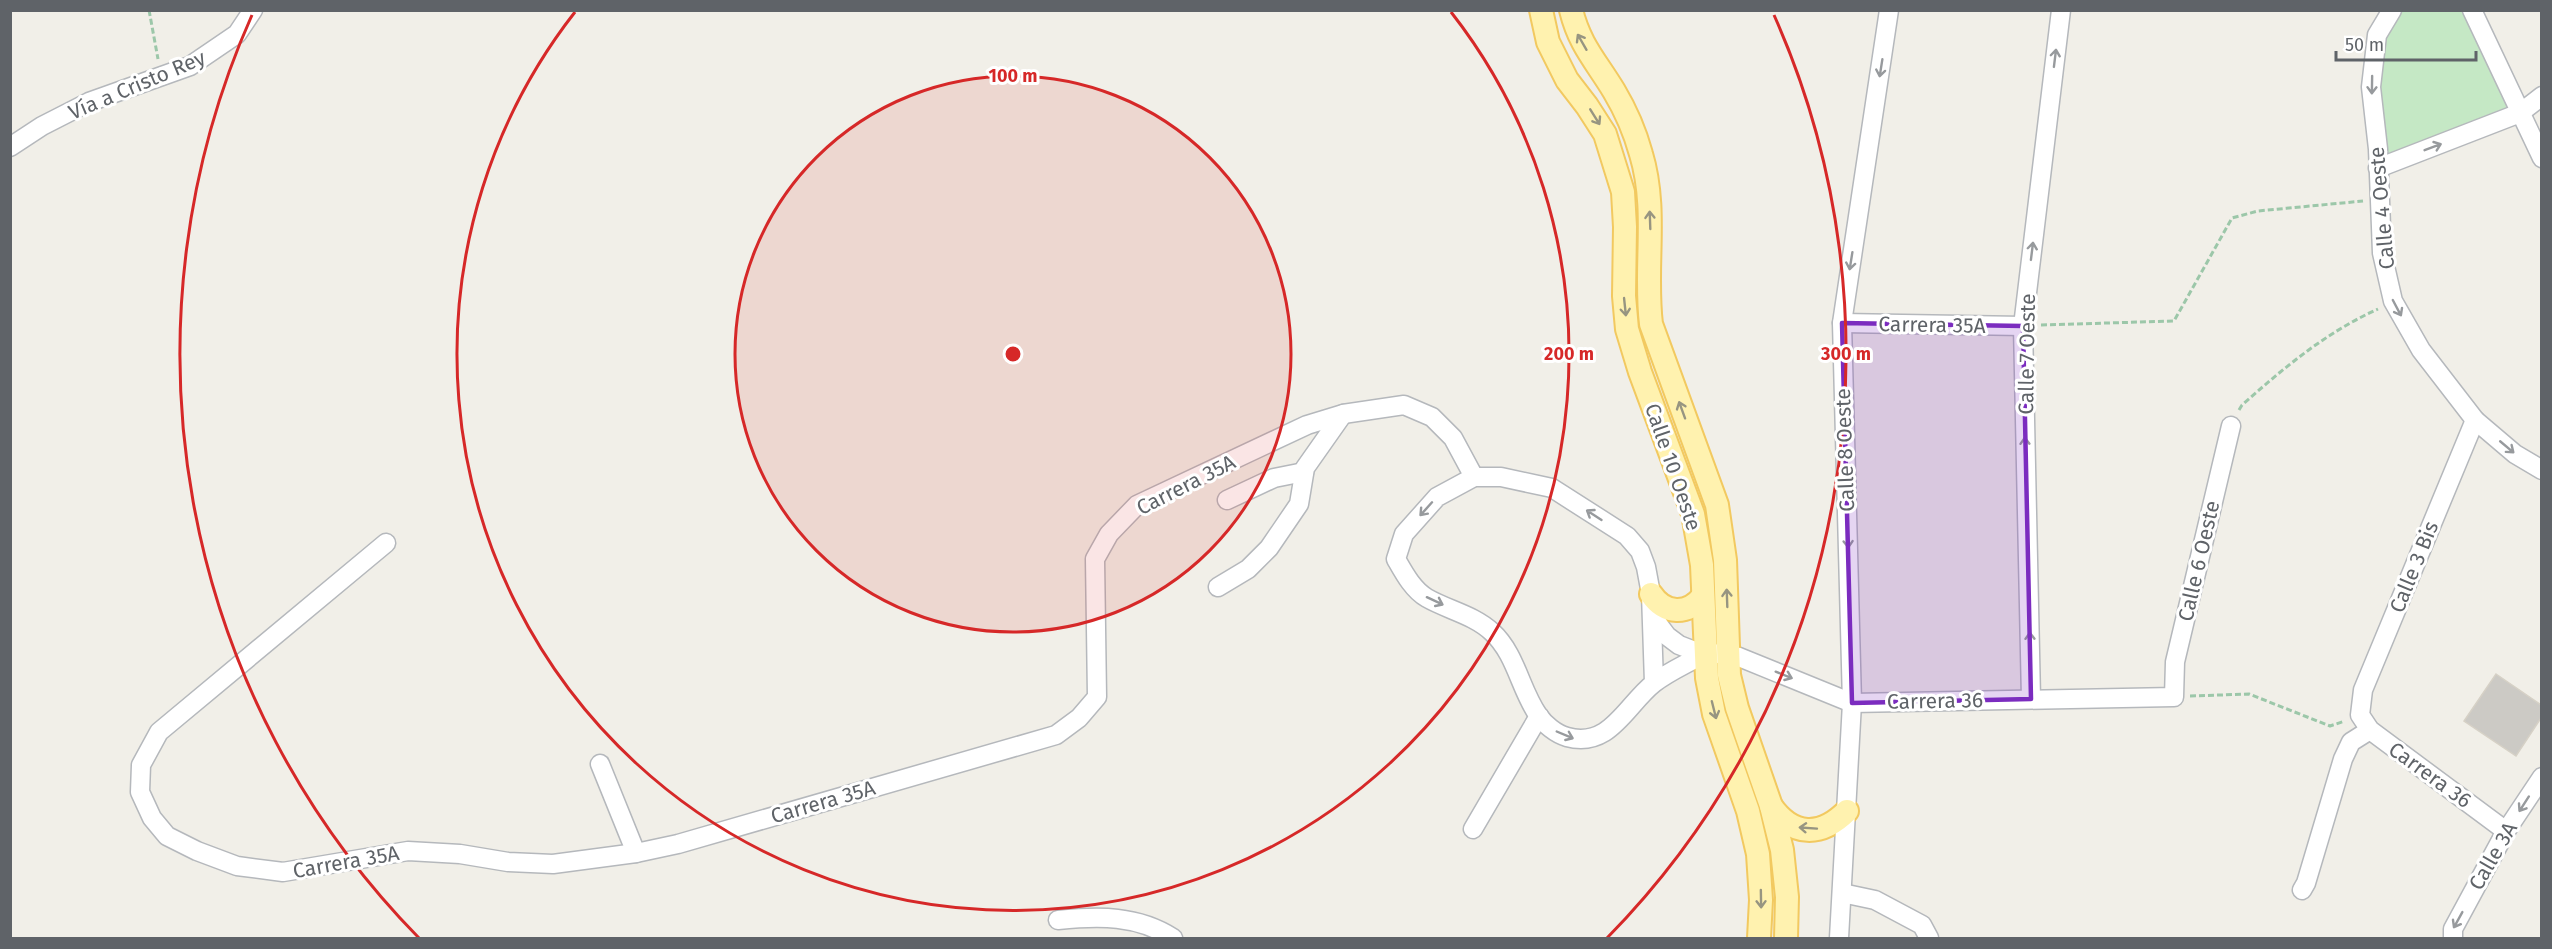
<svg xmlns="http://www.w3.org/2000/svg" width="2552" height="949" font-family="'Fira Sans',sans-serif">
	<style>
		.green { fill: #c5e8c5 }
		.building { fill: #cccac5; stroke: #d6d1c6; stroke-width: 1.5 }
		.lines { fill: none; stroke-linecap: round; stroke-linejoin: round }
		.minor-casing { stroke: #b5b8bc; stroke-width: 21 }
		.major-casing { stroke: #f2c960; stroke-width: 26 }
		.path { stroke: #9cc7a9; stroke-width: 3; stroke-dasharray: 6 3; stroke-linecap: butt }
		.minor { stroke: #fff; stroke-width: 18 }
		.major { stroke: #fff2af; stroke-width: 22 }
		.oneway { stroke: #979581 }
		.oneway2 { stroke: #979a9d }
		.marked { fill: #7b2cbf; fill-opacity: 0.2; stroke: #7b2cbf; stroke-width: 4.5; stroke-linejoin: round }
		.ring { fill: none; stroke: #d62828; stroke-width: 3 }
		.labels { text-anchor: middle; stroke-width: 6; stroke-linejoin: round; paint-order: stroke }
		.street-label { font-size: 21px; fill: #5f6368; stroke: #fff }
		.centre { fill: #d62828; stroke: #fff; stroke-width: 3 }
		.ring-label { font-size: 18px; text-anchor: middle; font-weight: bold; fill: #d62828; stroke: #fff; stroke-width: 6; stroke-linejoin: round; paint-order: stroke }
	</style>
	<rect width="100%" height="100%" fill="#f1efe8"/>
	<polygon class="green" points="2392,11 2472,11 2520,113 2378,168 2371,87"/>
	<polygon class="building" points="2496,674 2541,705 2541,718 2516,756 2464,721"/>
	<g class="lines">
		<g class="minor-casing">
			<g id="minor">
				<polyline points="2392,10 2377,35 2371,87 2378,149 2382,253 2393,301 2421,350 2475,420 2515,454 2542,470"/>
				<polyline points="2472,10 2542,158"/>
				<polyline points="10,147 42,126 89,102 190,66 237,34 253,10"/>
				<polyline points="2378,168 2520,113 2542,96"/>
				<polyline points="1842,323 2023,326"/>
				<polyline points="2475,420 2363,690 2360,715 2370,730 2506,831"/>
				<polyline points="1227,500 1274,478 1304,472"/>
				<polyline points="386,543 159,732 141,765 140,792 152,818 167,836 197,851 237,866 283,872 408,851 460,854 508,862 553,864 636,853 678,844 1056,735 1079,718 1097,697 1095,559 1109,534 1137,505 1307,425 1343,414 1404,405 1432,417 1453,438 1474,477"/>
				<polyline points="1218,587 1248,569 1269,548 1299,504 1305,468 1343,414"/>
				<polyline points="1654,612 1658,624 1667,636 1679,645 1692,650 1739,657 1852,703 2174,697 2175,662 2231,426"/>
				<path d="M1654,683l-3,-89 -5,-27 -6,-16 -13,-15 -75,-48 -51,-11h-27l-37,20 -33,37 -8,25c8,14 17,31 31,39 21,12 47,17 65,34 24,22 28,57 46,83 6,9 18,19 29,22 43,12 59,-32 87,-54 15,-12 35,-20 51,-30"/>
				<polyline points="2031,699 2023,326 2061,10"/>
				<polyline points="600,764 636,853"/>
				<polyline points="1473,829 1539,716"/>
				<polyline points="2302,890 2306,883 2343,759 2351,742 2370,730"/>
				<polyline points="1842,893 1875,900 1922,925 1929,938"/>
				<path d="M1058,920c41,-4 79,-5 115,18"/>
				<polyline points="1839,938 1852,703 1842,323 1889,10"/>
				<polyline points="2453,938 2453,929 2506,831 2542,777"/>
			</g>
		</g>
		<g class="major-casing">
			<g id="major">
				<polyline points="1541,10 1548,42 1567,80 1587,106 1605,134 1623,192 1625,227 1624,296 1627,329 1640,372 1693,514 1702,565 1707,678 1714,714 1748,811 1758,854 1761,900 1759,938"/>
				<path d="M1571,10c9,36 25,51 43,81 12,20 21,41 27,63 17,56 3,113 10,170l66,181 8,55 4,115 8,33 34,98 11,44 5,47 -1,41"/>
				<path d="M1651,594c14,21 37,21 52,2"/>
				<path d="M1771,806c22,31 50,31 76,5"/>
			</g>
		</g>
		<g class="path">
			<polyline points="149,10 158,59"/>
			<polyline points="2041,325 2174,321 2232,218 2258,211 2363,201"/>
			<path d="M2239,410l3,-5c43,-38 83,-72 136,-96"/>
			<polyline points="2190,696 2249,694 2330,726 2345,721"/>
		</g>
		<use href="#minor" class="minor"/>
		<use href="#major" class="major"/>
	</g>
	<defs><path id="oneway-shaft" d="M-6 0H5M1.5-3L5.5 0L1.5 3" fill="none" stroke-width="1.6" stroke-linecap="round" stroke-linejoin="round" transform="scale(1.5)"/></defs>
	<g class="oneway">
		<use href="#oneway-shaft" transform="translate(1582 42) rotate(-120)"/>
		<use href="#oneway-shaft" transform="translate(1595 117) rotate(58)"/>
		<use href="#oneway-shaft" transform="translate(1650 220) rotate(-92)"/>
		<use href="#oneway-shaft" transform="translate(1625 307) rotate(84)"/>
		<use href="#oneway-shaft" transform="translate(1682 410) rotate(-110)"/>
		<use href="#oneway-shaft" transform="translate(1727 598) rotate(-92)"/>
		<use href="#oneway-shaft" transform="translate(1714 710) rotate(76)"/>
		<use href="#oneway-shaft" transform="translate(1808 828) rotate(-176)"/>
		<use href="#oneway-shaft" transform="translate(1761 899) rotate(89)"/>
	</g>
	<g class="oneway2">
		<use href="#oneway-shaft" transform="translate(2055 58) rotate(-83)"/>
		<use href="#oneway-shaft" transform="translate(1881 68) rotate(99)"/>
		<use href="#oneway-shaft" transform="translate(2372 85) rotate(91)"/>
		<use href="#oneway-shaft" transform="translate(2433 147) rotate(-21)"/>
		<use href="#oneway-shaft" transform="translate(2032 251) rotate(-83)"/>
		<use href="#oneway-shaft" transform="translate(1851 261) rotate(99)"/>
		<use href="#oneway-shaft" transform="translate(2397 308) rotate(62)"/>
		<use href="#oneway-shaft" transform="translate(2025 446) rotate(-91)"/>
		<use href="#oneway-shaft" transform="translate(2507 447) rotate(40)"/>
		<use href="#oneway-shaft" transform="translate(1426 509) rotate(132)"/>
		<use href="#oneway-shaft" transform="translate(1594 515) rotate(-147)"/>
		<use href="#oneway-shaft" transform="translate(1848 539) rotate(88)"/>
		<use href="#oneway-shaft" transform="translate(1435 601) rotate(25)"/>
		<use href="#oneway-shaft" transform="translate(2030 641) rotate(-91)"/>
		<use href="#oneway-shaft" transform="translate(1784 675) rotate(22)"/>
		<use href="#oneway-shaft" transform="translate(1565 735) rotate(23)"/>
		<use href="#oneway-shaft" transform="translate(2524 804) rotate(123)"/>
		<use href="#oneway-shaft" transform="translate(2458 920) rotate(119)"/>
	</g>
	<path class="marked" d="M1842,323l181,3 8,373 -179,4z"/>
	<circle cx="1013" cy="354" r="278" fill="#d62828" fill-opacity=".12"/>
	<g class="ring">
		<circle cx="1013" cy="354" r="278"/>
		<path d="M1451 12A556 556 0 1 1 575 12"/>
		<path d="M419 938A833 833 0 0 1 252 15M1774 15A833 833 0 0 1 1607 938"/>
	</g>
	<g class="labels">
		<g class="street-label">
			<text transform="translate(137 85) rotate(-23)" y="7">Vía a Cristo Rey</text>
			<text transform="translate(2382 208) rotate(-95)" y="7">Calle 4 Oeste</text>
			<text transform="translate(1932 325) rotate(1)" y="7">Carrera 35A</text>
			<text transform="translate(2027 354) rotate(-89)" y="7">Calle 7 Oeste</text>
			<text transform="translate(1845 450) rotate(-92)" y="7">Calle 8 Oeste</text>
			<text transform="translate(1673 467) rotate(71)" y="7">Calle 10 Oeste</text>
			<text transform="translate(1186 485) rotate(-27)" y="7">Carrera 35A</text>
			<text transform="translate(2199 561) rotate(-77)" y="7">Calle 6 Oeste</text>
			<text transform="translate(2414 567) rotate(-68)" y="7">Calle 3 Bis</text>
			<text transform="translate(1935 701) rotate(-1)" y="7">Carrera 36</text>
			<text transform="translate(2430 775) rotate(36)" y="7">Carrera 36</text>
			<text transform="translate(823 802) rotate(-16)" y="7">Carrera 35A</text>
			<text transform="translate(2493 856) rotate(-60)" y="7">Calle 3A</text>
			<text transform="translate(346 862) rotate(-10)" y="7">Carrera 35A</text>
		</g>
	</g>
	<circle cx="1013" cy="354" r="9" class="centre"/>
	<g class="ring-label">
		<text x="1013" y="82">100 m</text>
		<text x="1569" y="360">200 m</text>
		<text x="1846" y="360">300 m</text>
	</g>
	<rect width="2552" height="949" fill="none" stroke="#5f6368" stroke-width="24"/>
	<path d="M2336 51v9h140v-9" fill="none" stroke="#5f6368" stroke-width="3"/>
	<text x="2345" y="51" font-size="18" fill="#5f6368" stroke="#ffffff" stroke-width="4.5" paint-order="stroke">50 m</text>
</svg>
